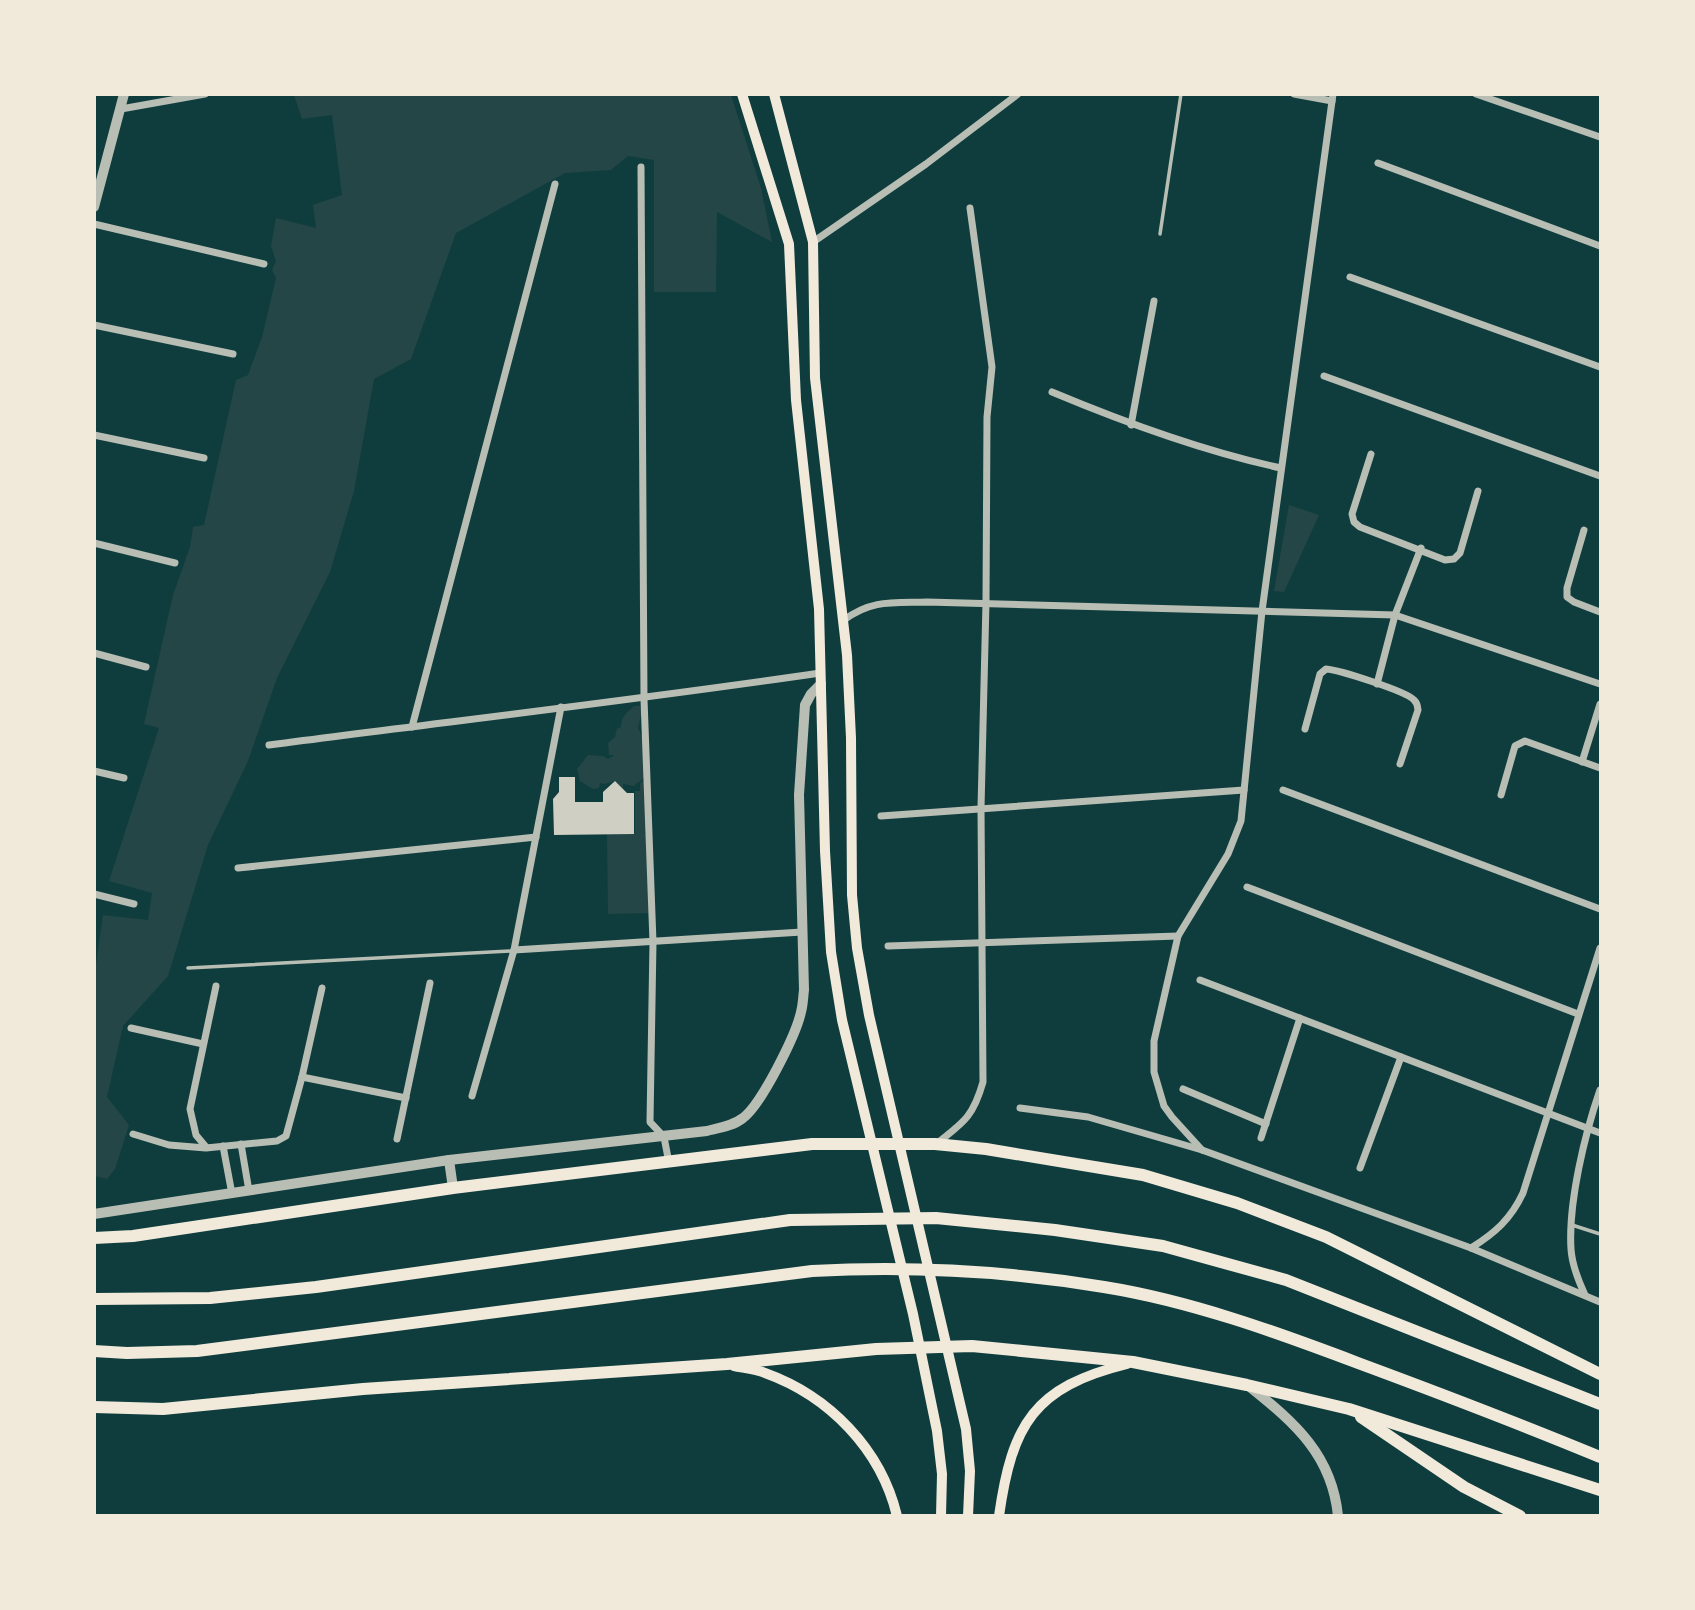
<svg xmlns="http://www.w3.org/2000/svg" width="1695" height="1610" font-family="'Fira Sans',sans-serif">
	<style>
		.green { fill: #244646 }
		.building { fill: #cfcfc3 }
		.lines { fill: none; stroke-linecap: round; stroke-linejoin: round }
		.service { stroke: #b8beb3; stroke-width: 3.5 }
		.minor { stroke: #b8beb3; stroke-width: 7 }
		.tertiary { stroke: #b8beb3; stroke-width: 10 }
		.secondary { stroke: #f1e9da; stroke-width: 10 }
		.trunk { stroke: #f1e9da; stroke-width: 12 }
	</style>
	<rect width="100%" height="100%" fill="#0f3d3e"/>
	<g class="green">
		<polygon points="294,95 731,95 761,188 772,242 717,212 716,292 654,292 654,160 628,156 611,170 565,173 456,233 411,359 374,379 354,491 330,572 277,678 248,761 208,845 168,976 123,1026 107,1097 129,1125 115,1169 107,1179 95,1176 94,978 103,915 148,920 152,893 109,881 159,728 144,724 173,595 190,547 193,527 204,525 236,380 248,375 262,337 276,278 272,270 276,261 271,246 276,218 316,228 313,205 342,195 332,115 302,119"/>
		<polygon points="1289,505 1319,515 1284,592 1274,591"/>
		<path d="M634,706h6l2,5 -4,17c5,8 12,44 5,51 -3,3 -7,4 -9,7l-11,-2v5l-8,-8 -10,3 -5,-1 -1,5 -6,1 -13,-8 -3,-12 11,-14 15,1 5,3 7,-4h-6l-1,-12 7,-6 2,-8 4,-2c0,-10 6,-15 13,-21z"/>
		<polygon points="645,780 649,831 643,833 648,833 649,913 608,914 607,834 635,833 635,791 640,791 640,783"/>
	</g>
	<polygon class="building" points="559,777 575,777 575,802 603,802 603,792 615,781 627,793 634,793 634,834 554,835 553,799 559,792"/>
	<g class="lines">
		<g class="service">
			<polyline points="1160,234 1181,94"/>
			<polyline points="188,968 512,951"/>
			<polyline points="1572,1225 1600,1234"/>
		</g>
		<g class="minor">
			<polyline points="1294,94 1332,101"/>
			<polyline points="1476,94 1600,137"/>
			<polyline points="121,109 205,94"/>
			<polyline points="1378,163 1600,246"/>
			<polyline points="641,167 644,699 653,942 650,1122 664,1137 669,1163"/>
			<polyline points="94,224 264,264"/>
			<polyline points="813,242 926,164 1018,94"/>
			<polyline points="1350,277 1600,367"/>
			<polyline points="94,325 233,354"/>
			<polyline points="1324,376 1600,476"/>
			<path d="M1052,392c74,31 150,59 229,76"/>
			<polyline points="1131,425 1154,301"/>
			<polyline points="94,435 204,458"/>
			<polyline points="1371,454 1352,514 1354,522 1360,527 1445,560 1454,559 1460,553 1478,491"/>
			<polyline points="1584,530 1567,588 1567,597 1574,602 1600,612"/>
			<polyline points="94,543 175,563"/>
			<path d="M844,620c28,-21 50,-17 83,-18l468,13 205,69"/>
			<polyline points="94,653 146,667"/>
			<polyline points="1377,684 1395,615 1421,548"/>
			<polyline points="412,727 555,184"/>
			<path d="M1305,729l15,-55 6,-5c13,1 80,22 88,31 4,4 3,5 4,10l-18,54"/>
			<path d="M269,745c184,-24 368,-45 551,-72"/>
			<polyline points="1582,762 1600,704"/>
			<polyline points="94,771 124,778"/>
			<polyline points="1283,790 1600,909"/>
			<polyline points="1501,795 1515,746 1525,741 1600,768"/>
			<polyline points="881,816 1244,790"/>
			<polyline points="238,868 536,837"/>
			<polyline points="1247,887 1578,1014"/>
			<polyline points="94,894 134,904"/>
			<polyline points="888,946 1178,936"/>
			<polyline points="514,950 802,932"/>
			<polyline points="1200,980 1600,1133"/>
			<polyline points="131,1028 203,1044"/>
			<polyline points="302,1077 406,1098"/>
			<polyline points="1183,1089 1266,1124"/>
			<polyline points="472,1096 514,950 561,707"/>
			<polyline points="1020,1108 1088,1117 1202,1150 1471,1248 1600,1302"/>
			<polyline points="133,1134 169,1145 206,1148 277,1141 286,1136 302,1077 322,988"/>
			<polyline points="1261,1138 1300,1018"/>
			<polyline points="397,1139 430,983"/>
			<polyline points="241,1144 249,1191"/>
			<path d="M936,1144c28,-22 37,-27 47,-62l-2,-274 5,-206 1,-185 5,-50 -22,-159"/>
			<polyline points="223,1146 232,1194"/>
			<polyline points="206,1147 196,1135 190,1109 216,986"/>
			<polyline points="1202,1150 1172,1117 1164,1106 1154,1072 1154,1041 1178,936 1228,854 1241,821 1262,611 1333,94"/>
			<polyline points="1360,1168 1401,1057"/>
			<path d="M1471,1248c24,-15 40,-29 52,-55l77,-245"/>
			<path d="M1585,1295c-7,-15 -13,-30 -14,-46 -3,-46 14,-116 29,-159"/>
		</g>
		<g class="tertiary">
			<polyline points="94,207 124,94"/>
			<polyline points="449,1160 453,1188"/>
			<path d="M94,1214l355,-54 258,-29c12,-3 26,-5 36,-13 18,-13 53,-83 58,-106 2,-7 2,-14 3,-22l-5,-195 6,-90 6,-11 10,-10"/>
			<path d="M1250,1387c45,36 82,68 88,129"/>
		</g>
		<g class="secondary">
			<polyline points="742,94 789,244 796,400 819,609 825,851 831,952 842,1020 913,1314 937,1431 942,1474 941,1516"/>
			<polyline points="774,94 813,242 815,378 847,655 851,738 852,895 857,948 869,1015 966,1429 970,1471 968,1516"/>
			<path d="M734,1366c10,2 22,3 31,7 64,23 116,76 132,143"/>
			<path d="M999,1516c13,-92 35,-129 128,-152"/>
		</g>
		<g class="trunk">
			<polyline points="94,1238 133,1236 453,1188 812,1144 935,1144 986,1149 1143,1175 1237,1203 1326,1237 1600,1374"/>
			<polyline points="94,1299 210,1298 316,1287 790,1220 936,1218 1055,1230 1163,1246 1286,1280 1600,1404"/>
			<path d="M94,1351l33,2 70,-2 615,-80c97,-5 196,0 292,16 87,14 172,45 254,76 81,30 162,61 242,94"/>
			<polyline points="94,1407 163,1409 363,1389 727,1364 876,1349 972,1346 1133,1362 1247,1385 1349,1409 1600,1490"/>
			<polyline points="1361,1417 1464,1487 1520,1516"/>
		</g>
	</g>
	<rect width="1695" height="1610" fill="none" stroke="#f1e9da" stroke-width="192"/>
</svg>
